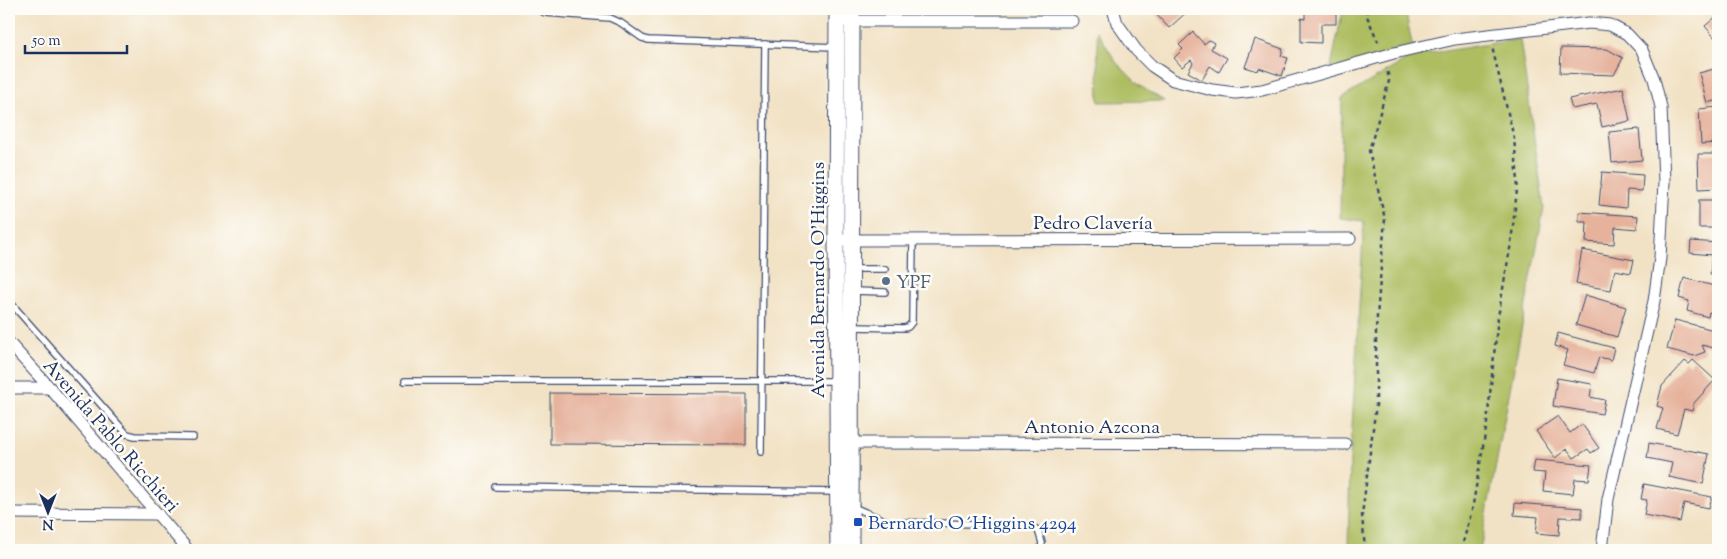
<svg xmlns="http://www.w3.org/2000/svg" width="1727" height="559" font-family="'Sorts Mill Goudy',serif">
	<style>
		.green { fill: #adbd60; stroke: #64765f }
		.building { fill: #e6b29c }
		.lines { fill: none; stroke-linecap: round; stroke-linejoin: round }
		.lane-casing { stroke: #3b4a6d; stroke-width: 8 }
		.street-casing { stroke: #3b4a6d; stroke-width: 13 }
		.secondary-casing { stroke: #3b4a6d; stroke-width: 17 }
		.path { stroke: #3b4a6d; stroke-width: 2.5; stroke-dasharray: 4 4; stroke-linecap: butt }
		.lane { stroke: #fff; stroke-width: 5.5 }
		.street { stroke: #fff; stroke-width: 11 }
		.secondary { stroke: #fff; stroke-width: 15 }
		.service-dot { fill: #5c6f8a; stroke: #fdfcf7; stroke-width: 2 }
		.transit-dot { fill: #1a4fb4; stroke: #fdfcf7; stroke-width: 2 }
		.labels { text-anchor: middle; stroke-width: 5; stroke-linejoin: round; paint-order: stroke }
		.street-label { font-size: 19px; fill: #1b2f5e; stroke: #fdfcf7 }
		.service-label { font-size: 19px; fill: #4e5e75; stroke: #fdfcf7; text-anchor: start }
		.transit-label { font-size: 19px; fill: #164399; stroke: #fdfcf7; text-anchor: start }
	</style>
	<rect width="100%" height="100%" fill="#fdfcf7"/>
	<filter id="ink" filterUnits="userSpaceOnUse"><feTurbulence type="fractalNoise" baseFrequency=".02" numOctaves="2"/><feDisplacementMap in="SourceGraphic" scale="10" xChannelSelector="R" yChannelSelector="G"/><feConvolveMatrix kernelMatrix="1 2 1 2 8 2 1 2 1" color-interpolation-filters="sRGB"/></filter>
	<filter id="wash" filterUnits="userSpaceOnUse"><feTurbulence type="fractalNoise" baseFrequency=".0096" numOctaves="4" result="noise"/><feDisplacementMap in="SourceGraphic" scale="20" xChannelSelector="R" yChannelSelector="G"/><feGaussianBlur stdDeviation="1.12" result="paint"/><feColorMatrix in="noise" values="0 0 0 0 0 0 0 0 0 0 0 0 0 0 0 0 0 1.4 0 .05"/><feComposite in="paint" operator="in"/></filter>
	<g filter="url(#wash)">
		<rect width="100%" height="100%" fill="#f2e2c5"/>
		<g class="green">
			<polygon points="1343,9 1405,9 1413,49 1330,71"/>
			<polygon points="1097,31 1116,62 1140,86 1164,101 1099,102"/>
			<polygon points="1520,39 1544,208 1480,550 1348,550 1350,461 1364,221 1340,218 1342,98 1413,56"/>
		</g>
		<g id="blocks">
			<g class="building">
				<polygon points="1151,9 1190,9 1169,28"/>
				<polygon points="1305,9 1336,9 1336,24 1321,24 1321,43 1301,42 1301,18 1305,19"/>
				<polygon points="1718,15 1718,34 1714,37 1705,26"/>
				<polygon points="1193,32 1204,44 1209,40 1214,43 1211,49 1227,58 1219,72 1210,66 1202,80 1188,72 1193,63 1191,60 1182,67 1174,58 1183,49 1179,45"/>
				<polygon points="1255,39 1283,49 1281,56 1288,58 1282,76 1259,68 1258,71 1245,67"/>
				<polygon points="1561,48 1607,49 1623,58 1614,75 1560,73"/>
				<polygon points="1718,68 1718,100 1707,103 1699,73"/>
				<polygon points="1623,88 1630,121 1602,127 1597,104 1572,109 1569,99"/>
				<polygon points="1718,107 1718,143 1701,144 1699,109"/>
				<polygon points="1639,129 1642,160 1612,163 1609,132"/>
				<polygon points="1698,154 1718,154 1718,188 1699,189"/>
				<polygon points="1602,172 1643,175 1642,191 1627,190 1626,208 1599,205"/>
				<rect x="1699" y="200" width="19" height="28"/>
				<polygon points="1579,212 1638,216 1637,229 1615,227 1614,244 1586,242 1587,222 1579,222"/>
				<polygon points="1691,241 1718,243 1718,275 1710,275 1712,255 1690,253"/>
				<polygon points="1582,250 1634,260 1631,273 1615,270 1611,290 1576,284"/>
				<polygon points="1684,278 1718,287 1718,306 1716,314 1709,312 1708,317 1687,311 1689,301 1679,298"/>
				<polygon points="1585,295 1626,307 1617,337 1576,325"/>
				<polygon points="1675,320 1718,331 1718,349 1702,345 1705,352 1694,356 1667,349"/>
				<polygon points="1558,333 1614,348 1611,360 1599,357 1594,373 1563,365 1568,350 1555,346"/>
				<polygon points="1693,360 1715,380 1694,403 1692,411 1684,409 1677,434 1657,429 1663,408 1657,406 1662,386 1685,361 1689,364"/>
				<polygon points="1557,378 1592,384 1590,397 1605,400 1602,414 1553,406"/>
				<polygon points="550,393 746,394 746,445 550,444"/>
				<polygon points="1558,416 1570,433 1582,424 1599,448 1591,453 1588,449 1574,458 1567,449 1555,458 1536,431"/>
				<polygon points="1649,443 1709,454 1703,484 1669,477 1672,463 1647,458"/>
				<polygon points="1535,460 1591,465 1589,480 1575,479 1573,494 1543,491 1545,473 1533,472"/>
				<polygon points="1644,484 1712,497 1709,508 1684,503 1680,522 1644,515 1647,500 1641,499"/>
				<polygon points="1515,503 1582,508 1582,518 1560,517 1559,535 1536,533 1538,517 1514,515"/>
			</g>
		</g>
	</g>
	<g filter="url(#ink)">
		<use href="#blocks" fill-opacity="0" stroke="#3b4a6d" stroke-width="1"/>
		<g class="lines">
			<g class="lane-casing">
				<g id="lane">
					<polyline points="537,9 545,13 610,18 621,23 642,38 648,40 835,47"/>
					<polyline points="853,269 885,269"/>
					<polyline points="853,291 885,292"/>
					<polyline points="9,301 127,434 135,436 193,437"/>
					<polyline points="853,327 904,328 908,327 912,322 913,240"/>
					<polyline points="405,381 835,381"/>
					<polyline points="761,452 765,44"/>
					<polyline points="496,487 836,492"/>
					<polyline points="853,507 889,522 1027,525 1038,530 1042,543 1041,550"/>
				</g>
			</g>
			<g class="street-casing">
				<g id="street">
					<polyline points="1113,9 1117,23 1136,50 1152,66 1173,80 1212,90 1236,93 1262,90 1394,53 1455,39 1589,23 1610,25 1627,34 1642,50 1654,79 1661,107 1664,182 1660,258 1654,301 1608,499 1602,550"/>
					<polyline points="844,21 1072,21"/>
					<polyline points="844,240 1350,239"/>
					<polyline points="9,343 50,388 188,550"/>
					<polyline points="9,388 50,388"/>
					<polyline points="845,443 1345,444"/>
					<polyline points="9,513 158,514"/>
				</g>
			</g>
			<g class="secondary-casing">
				<g id="secondary">
					<polyline points="837,9 836,240 838,550"/>
					<polyline points="851,550 852,9"/>
				</g>
			</g>
			<g class="path">
				<polyline points="1367,9 1366,14 1379,44"/>
				<polyline points="1365,550 1362,515 1376,405 1376,329 1385,219 1369,151 1389,81 1387,68"/>
				<polyline points="1461,550 1472,510 1487,423 1498,317 1511,243 1518,181 1514,138 1492,47"/>
			</g>
			<use href="#lane" class="lane"/>
			<use href="#street" class="street"/>
			<use href="#secondary" class="secondary"/>
		</g>
	</g>
	<circle class="service-dot" cx="886" cy="281" r="5"/>
	<rect class="transit-dot" x="853" y="517" width="10" height="10" rx="2.5"/>
	<g class="labels">
		<g class="street-label">
			<text x="1093" y="229">Pedro Clavería</text>
			<text transform="translate(817 280) rotate(-90)" y="7">Avenida Bernardo O'Higgins</text>
			<text x="1092" y="433">Antonio Azcona</text>
			<text transform="translate(112 435) rotate(49)" y="7">Avenida Pablo Ricchieri</text>
		</g>
		<g class="service-label">
			<text x="896" y="288">YPF</text>
		</g>
		<g class="transit-label">
			<text x="868" y="529">Bernardo O´Higgins 4294</text>
		</g>
	</g>
	<rect width="1727" height="559" fill="none" stroke="#fdfcf7" stroke-width="30"/>
	<g transform="translate(48 512) rotate(180)" stroke="#fdfcf7" stroke-width="4" paint-order="stroke">
	<path d="M0-4L9 19L0 12L-9 19Z" fill="#1b2f5e"/>
	<text y="-8" font-size="14" font-weight="bold" text-anchor="middle" fill="#1b2f5e">N</text>
	</g>
	<path d="M25 45v8h102v-8" fill="none" stroke="#1b2f5e" stroke-width="2.5"/>
	<text x="32" y="45" font-size="15" fill="#1b2f5e" stroke="#fdfcf7" stroke-width="4" paint-order="stroke">50 m</text>
</svg>
